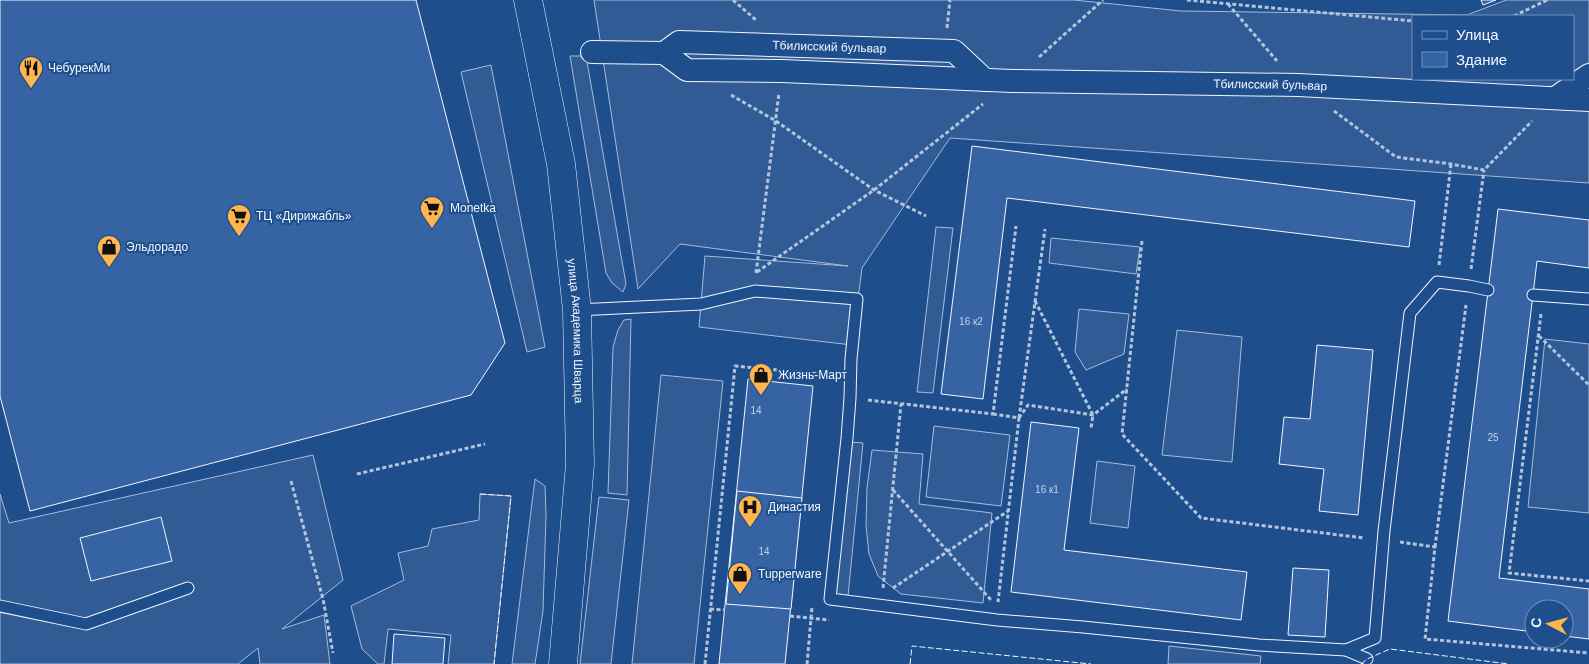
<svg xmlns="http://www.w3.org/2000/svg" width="1589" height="664" font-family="Arial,sans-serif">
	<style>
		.built { fill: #305b95; stroke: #a8bbd7; fill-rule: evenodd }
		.building { fill: #3563a3; stroke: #f2f6ff }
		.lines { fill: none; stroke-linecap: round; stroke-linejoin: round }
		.lane-casing { stroke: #f2f6ff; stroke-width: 13 }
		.street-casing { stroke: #f2f6ff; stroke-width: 24 }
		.secondary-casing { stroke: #f2f6ff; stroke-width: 29 }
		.path { stroke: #b3c4dc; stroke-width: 3; stroke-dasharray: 4 2.5; stroke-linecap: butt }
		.lane { stroke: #1f4e8c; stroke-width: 11 }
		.street { stroke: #1f4e8c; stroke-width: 22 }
		.secondary { stroke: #1f4e8c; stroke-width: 28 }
		.fence { stroke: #f2f6ff; stroke-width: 1; stroke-dasharray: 6 2.5; stroke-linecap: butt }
		.labels { text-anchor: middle; stroke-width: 4; stroke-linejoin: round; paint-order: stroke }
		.number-label { font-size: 10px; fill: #c3d1e8 }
		.street-label { font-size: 12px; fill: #f2f6ff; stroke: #1f4e8c }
		.poi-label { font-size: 12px; fill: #f2f6ff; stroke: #1f4e8c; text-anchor: start }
	</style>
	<rect width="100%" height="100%" fill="#1f4e8c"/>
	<g class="built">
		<path d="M594,0h480l107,11 286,4 39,-15h83v183l-639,-45 -88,130 -10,77 -153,-18 6,-71 143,10 -168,-22 -42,45zM1413,16h160v63h-160z"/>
		<polygon points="570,56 586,56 626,284 623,292 612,283 606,273"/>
		<polygon points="491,65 545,347 527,352 461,72"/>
		<polygon points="936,227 953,228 933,393 917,392"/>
		<polygon points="1051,238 1140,247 1136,274 1049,263"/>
		<polygon points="1079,309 1129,314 1124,354 1086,370 1075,352"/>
		<polygon points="631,319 627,495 608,493 613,347 618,330 624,320"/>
		<polygon points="1177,330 1242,337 1232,462 1162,455"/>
		<polygon points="1545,339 1589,344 1589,513 1528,507"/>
		<polygon points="661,375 723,381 694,664 632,664"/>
		<polygon points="934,426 1010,435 1001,506 926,497"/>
		<polygon points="850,442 863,443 848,596 835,594"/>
		<polygon points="872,450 923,454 919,504 992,513 983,603 901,594 878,576 869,554 866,525 867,488"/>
		<polygon points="313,455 343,580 282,629 324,615 330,664 260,664 258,648 238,664 0,664 0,494 9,523"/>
		<polygon points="1097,461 1135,466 1128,528 1090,523"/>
		<polygon points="535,479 545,486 546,515 543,611 535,664 512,664"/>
		<polygon points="480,494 511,496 494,664 448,664 451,635 388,629 384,664 378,664 362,649 351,606 404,580 398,553 428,546 432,529 479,520"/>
		<polygon points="599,497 629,500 611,664 580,664"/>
		<polygon points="1169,646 1261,656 1260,664 1168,664"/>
	</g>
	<g class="building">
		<polygon points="0,0 416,0 505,343 471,395 30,511 0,396"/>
		<polygon points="1481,0 1496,0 1483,5"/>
		<polygon points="972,146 1415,201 1409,247 1007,198 983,399 941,394"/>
		<polygon points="1498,209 1589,220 1589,268 1537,261 1499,578 1589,589 1589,639 1564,636 1564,609 1534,609 1534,632 1448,621"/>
		<polygon points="1317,345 1373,350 1358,515 1319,511 1324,469 1279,464 1284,417 1310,419"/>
		<polygon points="748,379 813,386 785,664 719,664"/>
		<polygon points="1031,422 1079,428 1064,550 1247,572 1241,620 1011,592"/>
		<polygon points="737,491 802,498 791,609 726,604"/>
		<polygon points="161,517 172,561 91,581 80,538"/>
		<polygon points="1293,568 1329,570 1325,637 1288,635"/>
		<polygon points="394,634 445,638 443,664 392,664"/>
	</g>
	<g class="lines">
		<g class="lane-casing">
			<g id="lane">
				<polyline points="1533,295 1589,299"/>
				<polyline points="577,310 701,304 755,291 857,299 851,359 850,398 847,438 830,599 997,620 1083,627 1259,645 1346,650 1367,659"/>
				<polyline points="0,606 86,624 188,588"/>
				<polyline points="1346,650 1375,638 1384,531 1410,313 1437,282 1469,286 1488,290"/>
			</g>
		</g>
		<g class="street-casing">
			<g id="street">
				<path id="s1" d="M592,52l72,1 23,17 95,1 230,10 286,4 291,15"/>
				<path id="s2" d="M664,53l15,-11 275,9 31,29"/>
				<polyline points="1555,98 1589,75"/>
			</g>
		</g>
		<g class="secondary-casing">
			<g id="secondary">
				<path id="s3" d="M528,0l33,164 16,146 3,154 -17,200"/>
			</g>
		</g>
		<g class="path">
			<polyline points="733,0 756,20"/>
			<polyline points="1187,0 1413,21"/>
			<polyline points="1228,4 1277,61"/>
			<polyline points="1514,16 1547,0"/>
			<polyline points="947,28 950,0"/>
			<polyline points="1039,57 1103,0"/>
			<polyline points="731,95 776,121 874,190 926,216"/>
			<polyline points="1334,111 1396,157 1451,164 1484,170 1532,121"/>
			<polyline points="1142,241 1122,434 1201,518 1364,538"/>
			<polyline points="1439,265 1451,164"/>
			<polyline points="1471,269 1484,170"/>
			<polyline points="757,272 874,190 983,104"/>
			<polyline points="756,273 779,93"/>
			<polyline points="1035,301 1093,415 1091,428"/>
			<polyline points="1541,314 1509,573 1589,581"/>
			<polyline points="1539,336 1589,385"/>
			<polyline points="868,400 993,414 1016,226"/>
			<polyline points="993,414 1019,418 998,602"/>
			<polyline points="1019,418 1045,229"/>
			<polyline points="1019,418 1028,405 1093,415 1127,389"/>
			<polyline points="357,474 485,444"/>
			<polyline points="291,481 323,599 333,653"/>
			<polyline points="893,490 991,600"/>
			<polyline points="1400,542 1435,547 1425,639 1589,653"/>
			<polyline points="1435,547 1466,305"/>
			<polyline points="883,588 901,404"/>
			<polyline points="893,588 1008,511"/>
			<polyline points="710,609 725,610"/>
			<polyline points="790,616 829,620"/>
			<polyline points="705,664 735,366 831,375"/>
			<polyline points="807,664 812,607"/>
		</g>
		<use href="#lane" class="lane"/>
		<use href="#street" class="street"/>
		<use href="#secondary" class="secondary"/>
		<g class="fence">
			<polyline points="480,494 511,496 494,664"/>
			<polyline points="910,664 912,646 1091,664"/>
			<polyline points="1361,664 1367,659 1390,649 1509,664"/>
		</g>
	</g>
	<defs>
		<g id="restaurant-pin" transform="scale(1.25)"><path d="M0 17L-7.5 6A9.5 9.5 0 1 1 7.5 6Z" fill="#ffb74d" stroke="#1f4e8c"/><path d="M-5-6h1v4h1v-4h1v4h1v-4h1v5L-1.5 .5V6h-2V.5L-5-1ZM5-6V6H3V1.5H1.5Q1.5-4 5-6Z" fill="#111"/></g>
		<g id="supermarket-pin" transform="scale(1.25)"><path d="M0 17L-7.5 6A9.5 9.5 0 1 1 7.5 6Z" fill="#ffb74d" stroke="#1f4e8c"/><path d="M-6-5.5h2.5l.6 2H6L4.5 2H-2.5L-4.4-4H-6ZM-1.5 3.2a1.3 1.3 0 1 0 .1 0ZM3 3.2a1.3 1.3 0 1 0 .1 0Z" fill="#111"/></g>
		<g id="shop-pin" transform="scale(1.25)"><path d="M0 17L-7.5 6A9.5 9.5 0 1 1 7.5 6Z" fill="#ffb74d" stroke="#1f4e8c"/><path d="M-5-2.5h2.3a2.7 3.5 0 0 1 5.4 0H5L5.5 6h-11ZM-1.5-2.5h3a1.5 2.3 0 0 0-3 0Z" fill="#111"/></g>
		<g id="hospital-pin" transform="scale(1.25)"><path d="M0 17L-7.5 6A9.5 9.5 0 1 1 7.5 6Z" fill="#ffb74d" stroke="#1f4e8c"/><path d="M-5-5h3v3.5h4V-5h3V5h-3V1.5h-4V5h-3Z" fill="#111"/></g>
	</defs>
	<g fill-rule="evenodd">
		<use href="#restaurant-pin" x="31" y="68"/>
		<use href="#supermarket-pin" x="432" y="208"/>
		<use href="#supermarket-pin" x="239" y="216"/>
		<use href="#shop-pin" x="109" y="247"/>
		<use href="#shop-pin" x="761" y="375"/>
		<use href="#hospital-pin" x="750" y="507"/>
		<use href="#shop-pin" x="740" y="574"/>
	</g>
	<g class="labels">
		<g class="number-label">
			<text x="971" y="325">16 к2</text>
			<text x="756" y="414">14</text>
			<text x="1493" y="441">25</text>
			<text x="1047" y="493">16 к1</text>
			<text x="764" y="555">14</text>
		</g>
		<g class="street-label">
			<text dy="4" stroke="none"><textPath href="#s2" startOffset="169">Тбилисский бульвар</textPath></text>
			<text dy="4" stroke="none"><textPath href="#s1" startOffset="684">Тбилисский бульвар</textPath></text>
			<text dy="4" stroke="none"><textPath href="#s3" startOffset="335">улица Академика Шварца</textPath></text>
		</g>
		<g class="poi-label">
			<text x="48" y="72">ЧебурекМи</text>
			<text x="450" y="212">Monetka</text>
			<text x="256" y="220">ТЦ «Дирижабль»</text>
			<text x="126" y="251">Эльдорадо</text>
			<text x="778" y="379">Жизнь-Март</text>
			<text x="768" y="511">Династия</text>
			<text x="758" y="578">Tupperware</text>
		</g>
	</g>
	<rect x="1412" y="15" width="162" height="65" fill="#1f4e8c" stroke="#7391ba"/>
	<rect x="1422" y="31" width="25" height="8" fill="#1f4e8c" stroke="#7391ba"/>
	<text x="1456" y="40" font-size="15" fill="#f2f6ff">Улица</text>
	<rect x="1422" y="52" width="25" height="15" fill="#3563a3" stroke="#7391ba"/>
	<text x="1456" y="65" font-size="15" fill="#f2f6ff">Здание</text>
	<g transform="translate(1549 624) rotate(276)"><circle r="24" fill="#1f4e8c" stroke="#7391ba"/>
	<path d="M0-4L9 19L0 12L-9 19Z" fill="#ffb74d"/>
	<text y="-8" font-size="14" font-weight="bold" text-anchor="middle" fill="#f2f6ff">С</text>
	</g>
</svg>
